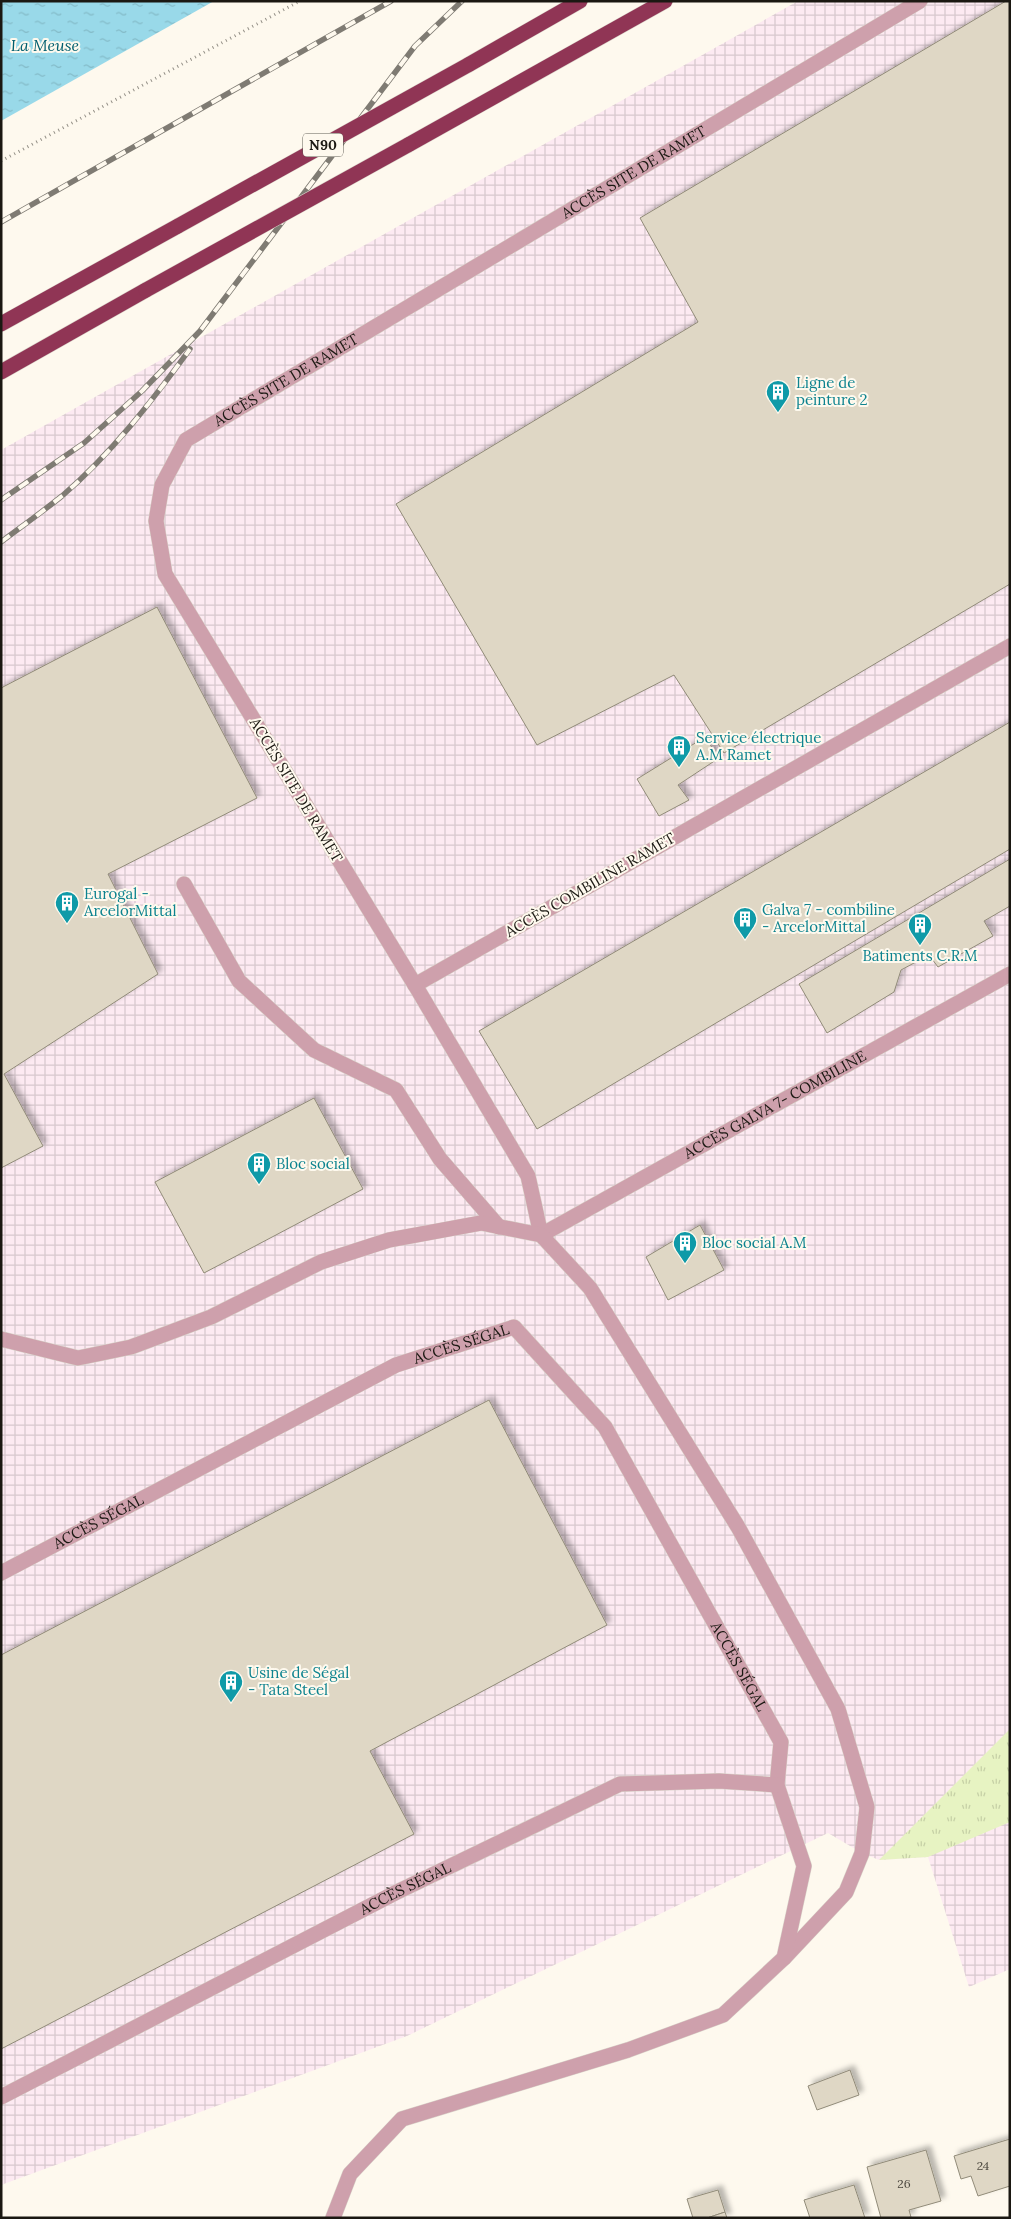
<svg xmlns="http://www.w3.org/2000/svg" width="1011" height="2219" font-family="Lora,serif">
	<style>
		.industrial { fill: url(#industrial-grid) }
		.grass { fill: url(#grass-tufts) }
		.water { fill: url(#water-ripples) }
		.building { fill: #dfd7c5; stroke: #918b79; filter: url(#shadow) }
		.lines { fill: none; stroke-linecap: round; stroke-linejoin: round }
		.lane-casing { stroke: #dad5cb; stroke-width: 16 }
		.highway-casing { stroke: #dad5cb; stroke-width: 16 }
		.path { stroke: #949087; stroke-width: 3; stroke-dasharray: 1 4; stroke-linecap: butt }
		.lane { stroke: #cea0ac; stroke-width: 15 }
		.highway { stroke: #903555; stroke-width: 15 }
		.rail-casing { stroke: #7f7b73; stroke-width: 5.5 }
		.rail { stroke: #fef9ee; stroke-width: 4; stroke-dasharray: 11; stroke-linecap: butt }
		.highway-bridge-casing { stroke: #dad5cb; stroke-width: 16; stroke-linecap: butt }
		.highway-bridge { stroke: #903555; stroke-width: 15 }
		.labels { text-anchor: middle; stroke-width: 4; stroke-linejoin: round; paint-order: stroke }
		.number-label { font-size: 12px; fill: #4c483f }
		.shield { fill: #fef9ee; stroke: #5f5c54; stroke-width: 1 }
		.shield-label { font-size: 14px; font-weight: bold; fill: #1b1812 }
		.street-label { font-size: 15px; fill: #1b1812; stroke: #fef9ee }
		.culture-label { font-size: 15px; fill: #0d838f; stroke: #fef9ee; text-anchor: start }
		.water-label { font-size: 16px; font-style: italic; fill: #005e6e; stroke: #fef9ee }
	</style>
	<defs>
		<pattern id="industrial-grid" width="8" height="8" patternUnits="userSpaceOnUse" patternTransform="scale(1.25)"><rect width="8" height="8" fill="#fdeaf2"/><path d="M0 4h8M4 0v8" fill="none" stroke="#d8c8ce"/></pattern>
		<pattern id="grass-tufts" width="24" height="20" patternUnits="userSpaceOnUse" patternTransform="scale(1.25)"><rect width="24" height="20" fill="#e7f3c2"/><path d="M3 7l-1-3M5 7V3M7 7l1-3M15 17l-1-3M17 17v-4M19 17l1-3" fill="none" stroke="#c6d0a6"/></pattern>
		<pattern id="water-ripples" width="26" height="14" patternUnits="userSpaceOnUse" patternTransform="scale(1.25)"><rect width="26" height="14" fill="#99d9e9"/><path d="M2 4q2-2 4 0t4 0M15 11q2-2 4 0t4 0" fill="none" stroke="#83bac7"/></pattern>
		<filter id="shadow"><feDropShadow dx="4.5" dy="-4.5" stdDeviation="2.5" flood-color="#0004"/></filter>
	</defs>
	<rect width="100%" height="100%" fill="#fef9ee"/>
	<polygon class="industrial" points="798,1 1010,1 1010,1969 969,1987 928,1857 879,1860 862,1853 828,1833 407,2036 1,2185 1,450"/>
	<polygon class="grass" points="1010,1729 1010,1822 928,1857 879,1860"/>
	<polygon class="water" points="1,1 214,1 1,121"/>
	<g class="building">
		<polygon points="1006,1 1010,1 1010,584 724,753 674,675 537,745 396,504 698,322 640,218"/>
		<polygon points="157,607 257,798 108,874 158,974 4,1074 43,1146 1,1168 1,688"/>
		<polygon points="1010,722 1010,849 537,1129 479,1031"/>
		<polygon points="705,737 719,758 678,785 689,800 659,816 637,779"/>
		<polygon points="1010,859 1010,906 984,921 993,936 938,967 929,955 901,970 894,992 827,1033 799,984"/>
		<polygon points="314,1098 363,1189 204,1273 155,1182"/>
		<polygon points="700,1225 724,1270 668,1300 646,1257"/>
		<polygon points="489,1400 607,1625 370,1751 414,1834 1,2049 1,1655"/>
		<polygon points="850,2070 859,2095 817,2110 808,2086"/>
		<polygon points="1010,2139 1010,2186 978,2196 971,2176 961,2179 954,2156"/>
		<polygon points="926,2150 941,2201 909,2210 911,2217 906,2218 881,2218 867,2167"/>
		<polygon points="854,2185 865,2218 810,2218 804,2200"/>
		<polygon points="718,2190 725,2212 707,2218 693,2218 687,2199"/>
		<polygon points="725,2212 727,2218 707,2218"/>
	</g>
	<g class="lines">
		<g class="lane-casing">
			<g id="lane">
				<path id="s1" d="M1010,646l-595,339 113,191 13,59 469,-261"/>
				<polyline points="184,884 239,981 314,1050 396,1090 440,1159 499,1227"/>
				<path id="s2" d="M415,985l-250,-411 -9,-53 6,-36 24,-45 734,-439"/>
				<polyline points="1,1339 78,1358 131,1347 211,1317 321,1262 389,1240 481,1223 541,1235 590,1288 738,1527 838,1709 867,1807 862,1853 846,1892 784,1958"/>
				<path id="s3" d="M1,1573l395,-208 118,-38 91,100 176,315 -4,43 27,81 -20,92 -61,57 -95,35 -226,69 -52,55 -17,44"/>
				<path id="s4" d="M1,2097l396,-205 223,-108 99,-3 58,4"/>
			</g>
		</g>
		<g class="highway-casing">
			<g id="highway">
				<polyline points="468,65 580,1"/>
				<polyline points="408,145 665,1"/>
				<polyline points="1,324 178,226"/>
				<polyline points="1,372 146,290"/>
			</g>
		</g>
		<polyline class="path" points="1,161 300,1"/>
		<use href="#lane" class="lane"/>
		<use href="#highway" class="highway"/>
		<g class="rail-casing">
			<g id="rail">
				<polyline points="1,222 391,1"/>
				<polyline points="1,500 84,443 142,391 200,331 415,46 462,1"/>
				<path d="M1,542c20,-15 41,-30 61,-46 49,-42 90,-95 128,-147"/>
			</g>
		</g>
		<use href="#rail" class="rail"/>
		<g class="highway-bridge-casing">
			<g id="highway-bridge">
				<polyline points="178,226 468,65"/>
				<polyline points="146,290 408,145"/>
			</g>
		</g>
		<use href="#highway-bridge" class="highway-bridge"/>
	</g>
	<defs>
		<g id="building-pin" transform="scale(1.25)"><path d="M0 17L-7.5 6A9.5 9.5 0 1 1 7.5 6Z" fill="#0f9aa8" stroke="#fef9ee"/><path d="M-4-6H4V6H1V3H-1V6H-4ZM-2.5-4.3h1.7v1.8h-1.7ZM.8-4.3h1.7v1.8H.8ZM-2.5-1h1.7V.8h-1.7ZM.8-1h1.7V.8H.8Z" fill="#fff"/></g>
	</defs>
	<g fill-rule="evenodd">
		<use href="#building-pin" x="778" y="392"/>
		<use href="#building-pin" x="679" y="747"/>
		<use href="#building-pin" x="67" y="903"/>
		<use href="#building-pin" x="745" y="919"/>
		<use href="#building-pin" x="920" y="925"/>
		<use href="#building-pin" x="259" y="1164"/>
		<use href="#building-pin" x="685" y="1243"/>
		<use href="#building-pin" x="231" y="1682"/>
	</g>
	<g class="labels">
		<g class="number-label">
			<text x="983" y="2170">24</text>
			<text x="904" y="2188">26</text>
		</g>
		<rect class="shield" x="303" y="133.5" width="40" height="23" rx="4"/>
		<g class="shield-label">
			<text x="323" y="150">N90</text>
		</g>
		<g class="street-label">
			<text dy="5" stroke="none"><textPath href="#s2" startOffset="1144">ACCÈS SITE DE RAMET</textPath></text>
			<text dy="5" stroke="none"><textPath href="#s2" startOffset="739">ACCÈS SITE DE RAMET</textPath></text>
			<text transform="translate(296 790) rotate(59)" y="5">ACCÈS SITE DE RAMET</text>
			<text transform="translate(590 885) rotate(-30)" y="5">ACCÈS COMBILINE RAMET</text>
			<text dy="5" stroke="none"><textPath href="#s1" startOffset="1235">ACCÈS GALVA 7- COMBILINE</textPath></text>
			<text dy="5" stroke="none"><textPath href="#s3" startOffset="515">ACCÈS SÉGAL</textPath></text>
			<text dy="5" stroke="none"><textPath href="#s3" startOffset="110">ACCÈS SÉGAL</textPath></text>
			<text dy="5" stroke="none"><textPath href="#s3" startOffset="980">ACCÈS SÉGAL</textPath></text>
			<text dy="5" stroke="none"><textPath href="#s4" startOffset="455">ACCÈS SÉGAL</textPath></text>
		</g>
		<g class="culture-label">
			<text x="796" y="388">Ligne de<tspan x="796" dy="17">peinture 2</tspan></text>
			<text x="696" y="743">Service électrique<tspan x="696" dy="17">A.M Ramet</tspan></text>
			<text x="84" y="899">Eurogal -<tspan x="84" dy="17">ArcelorMittal</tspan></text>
			<text x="762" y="915">Galva 7 - combiline<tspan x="762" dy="17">- ArcelorMittal</tspan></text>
			<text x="920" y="961" text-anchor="middle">Batiments C.R.M</text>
			<text x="276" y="1169">Bloc social</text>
			<text x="702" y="1248">Bloc social A.M</text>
			<text x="248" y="1678">Usine de Ségal<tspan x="248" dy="17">- Tata Steel</tspan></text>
		</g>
		<g class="water-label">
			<text x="45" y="51">La Meuse</text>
		</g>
	</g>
	<rect width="1011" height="2219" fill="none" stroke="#1b1812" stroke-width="5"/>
</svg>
